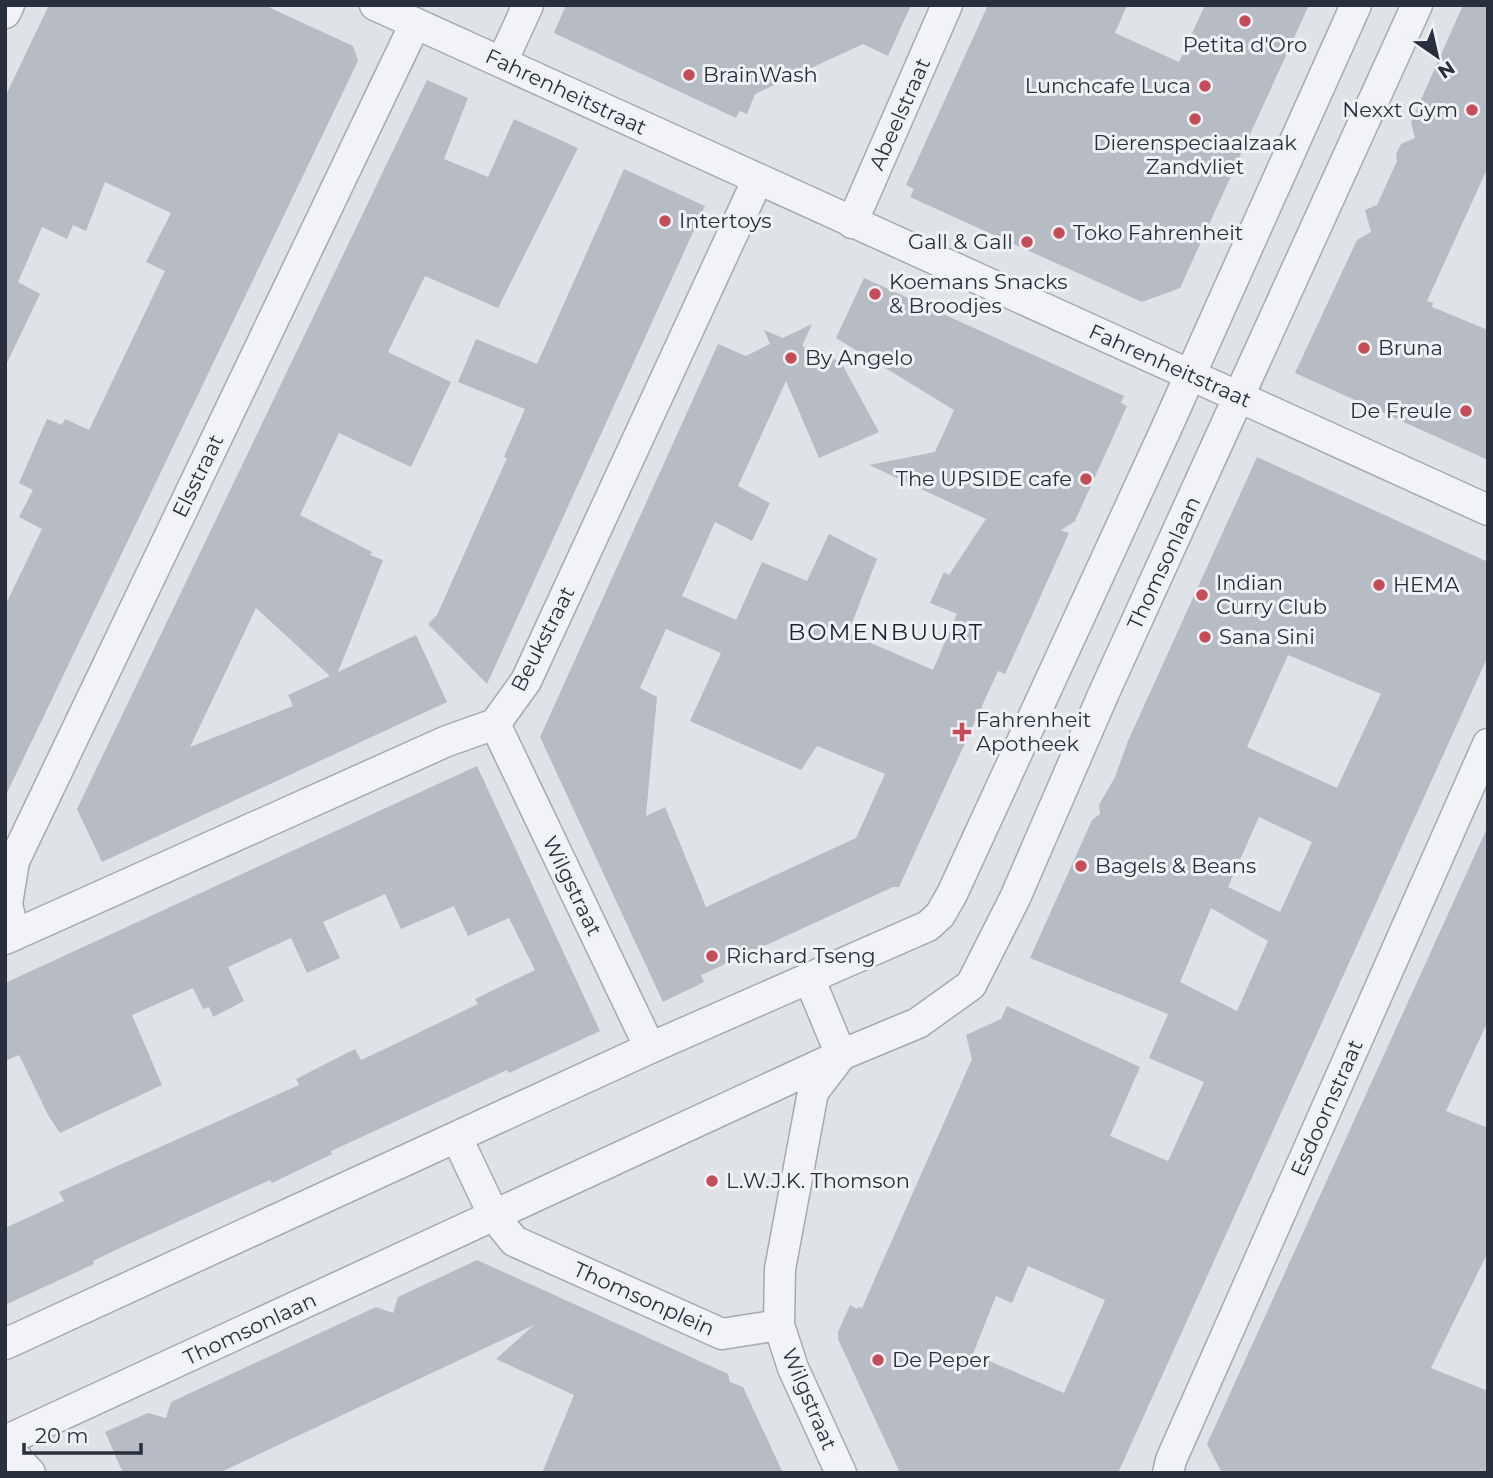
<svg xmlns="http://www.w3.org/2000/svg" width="1493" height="1478" font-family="Montserrat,sans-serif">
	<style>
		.building { fill: #b7bbc4; fill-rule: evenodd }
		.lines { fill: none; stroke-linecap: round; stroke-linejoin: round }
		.street-casing { stroke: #a5a9b1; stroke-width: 33 }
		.street { stroke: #f2f3f6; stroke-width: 30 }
		.poi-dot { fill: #c44d5a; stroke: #eff1f5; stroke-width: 2.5 }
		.labels { text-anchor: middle; stroke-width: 6; stroke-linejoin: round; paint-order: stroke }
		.poi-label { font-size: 21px; fill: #29303d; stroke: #eff1f5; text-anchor: start }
		.street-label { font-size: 21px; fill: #29303d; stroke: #eff1f5 }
		.neighbourhood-label { font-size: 23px; letter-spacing: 2px; fill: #1b212e; stroke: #eff1f5 }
	</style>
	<rect width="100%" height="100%" fill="#dfe2e7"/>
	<g class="building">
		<polygon points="49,5 264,5 353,46 358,61 5,797 5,606 42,529 19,517 33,490 19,483 47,419 62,425 65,419 89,430 165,271 146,262 171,213 105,182 86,231 73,225 67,239 42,227 18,282 40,294 5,367 5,97"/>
		<polygon points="566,5 911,5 888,56 863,44 755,94 747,114 740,111 736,118 554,33"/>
		<polygon points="988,5 1127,5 1115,33 1179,62 1205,5 1309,5 1180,288 1142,302 910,197 914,189 906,185"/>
		<polygon points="1463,5 1488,5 1488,167 1427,301 1433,303 1432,307 1488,330 1488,460 1295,373 1357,240 1371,232 1365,210 1377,205 1397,161 1396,154 1401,144 1415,138 1411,122"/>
		<path d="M427,80l41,18 -24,61 44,18 26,-58 64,29 -80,160 -73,-32 -37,76 63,30 -40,85 -72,-34 -39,82 72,37 -2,3 13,5 -45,112 78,-37 31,67 -345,160 -25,-53zM256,608l74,68 -42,19 5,11 -103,41z"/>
		<polygon points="624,169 705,206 487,684 428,624 437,615 507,458 504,457 525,409 458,382 476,339 537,364"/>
		<path d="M864,278l260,118 -3,7 6,3 -52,115 -14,9 8,3 -36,80 -28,61 -7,-3 -99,216h-6l-192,88 3,7 -41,20 -123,-265 178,-393 28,12 24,-12 -6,-14 19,8 29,-14 -10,22 39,16 38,70 -60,26 -33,-77 -48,105 32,17 -18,38 -37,-19 -33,74 54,24 26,-58 45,19 22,-47 48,25 -29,74 85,37 24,-56 -27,-11 14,-31 5,3 37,-56 -117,-54 66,-13 19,-42 -118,-72zM666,629l55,24 -31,68 111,49 16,-24 68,28 -29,64 -150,69 -41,-100 -19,9 11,-119 -17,-9z"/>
		<path d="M1257,457l231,105v94l-370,817h-218l-62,-134v-7l12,-27 7,4 1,-2 4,1 110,-249 -6,-24 35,-16 6,-13 133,61 -30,69 58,25 36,-79 -55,-24 19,-44 -138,-56 62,-138 8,-6 -1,-9 16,-28 13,-36zM1288,655l93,39 -44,94 -90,-41zM1259,817l53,25 -32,70 -52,-25zM1211,908l57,33 -31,70 -57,-29zM1028,1266l77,34 -41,93 -91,-39 23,-58 16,7z"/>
		<polygon points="477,766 600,1031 509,1073 507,1070 390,1124 331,1151 332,1154 272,1183 270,1180 122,1247 93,1261 94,1264 5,1305 5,1228 64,1201 59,1192 299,1085 296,1079 355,1049 361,1060 389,1047 478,1004 475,999 535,970 509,918 468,936 454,906 401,929 385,894 323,922 340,958 307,973 291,938 228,967 244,1001 213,1017 209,1007 203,1009 193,988 132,1015 162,1085 60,1133 48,1115 19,1055 5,1061 5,983"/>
		<polygon points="1488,826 1488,1021 1446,1111 1488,1128 1488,1252 1431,1368 1488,1391 1488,1473 1222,1473 1207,1444"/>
		<polygon points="477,1260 728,1374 730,1382 743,1387 783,1473 542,1473 574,1395 496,1359 534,1325 219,1473 123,1473 105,1432 148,1413 166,1418 171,1402 376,1307 393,1313 398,1297"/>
	</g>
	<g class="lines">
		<g class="street-casing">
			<g id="street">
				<path d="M375,5c370,169 742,335 1113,505"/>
				<polyline points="5,13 9,5"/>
				<polyline points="502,62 528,5"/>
				<polyline points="852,223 947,5"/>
				<polyline points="495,724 650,1048"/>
				<polyline points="14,935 7,904 14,861 415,24"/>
				<polyline points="5,939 447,741 495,724 526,681 757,181"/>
				<polyline points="809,978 841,1055"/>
				<polyline points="839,1058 813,1092 780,1269 779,1325 793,1368 841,1473"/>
				<polyline points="457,1138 494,1216 514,1241 722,1334 779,1325"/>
				<polyline points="5,1344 650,1048 928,926 940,915 952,894 1166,429 1356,5"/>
				<polyline points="5,1441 841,1055 918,1023 971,985 1015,898 1103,695 1417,5"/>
				<polyline points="5,1446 30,1473"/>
				<polyline points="1168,1473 1171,1460 1488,744"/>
			</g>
		</g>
		<use href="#street" class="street"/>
	</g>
	<g class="poi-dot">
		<circle cx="1245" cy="21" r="7"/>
		<circle cx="689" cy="75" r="7"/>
		<circle cx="1205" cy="86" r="7"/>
		<circle cx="1472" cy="110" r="7"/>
		<circle cx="1195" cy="119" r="7"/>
		<circle cx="665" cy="221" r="7"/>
		<circle cx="1059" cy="233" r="7"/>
		<circle cx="1027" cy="242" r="7"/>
		<circle cx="875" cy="294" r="7"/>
		<circle cx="1364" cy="348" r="7"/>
		<circle cx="791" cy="358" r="7"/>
		<circle cx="1466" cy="411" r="7"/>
		<circle cx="1086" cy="479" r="7"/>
		<circle cx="1379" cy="585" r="7"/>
		<circle cx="1202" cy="595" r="7"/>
		<circle cx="1205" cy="637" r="7"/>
		<path d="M958.5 721.5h7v7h7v7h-7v7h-7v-7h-7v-7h7z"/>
		<circle cx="1081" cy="866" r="7"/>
		<circle cx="712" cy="956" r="7"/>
		<circle cx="712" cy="1181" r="7"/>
		<circle cx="878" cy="1360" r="7"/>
	</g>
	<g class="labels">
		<g class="poi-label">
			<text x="1245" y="52" text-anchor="middle">Petita d'Oro</text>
			<text x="703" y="82">BrainWash</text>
			<text x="1191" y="93" text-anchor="end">Lunchcafe Luca</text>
			<text x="1458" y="117" text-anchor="end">Nexxt Gym</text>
			<text x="1195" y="150" text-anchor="middle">Dierenspeciaalzaak<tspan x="1195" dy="24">Zandvliet</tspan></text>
			<text x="679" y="228">Intertoys</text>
			<text x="1073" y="240">Toko Fahrenheit</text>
			<text x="1013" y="249" text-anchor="end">Gall &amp; Gall</text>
			<text x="889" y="289">Koemans Snacks<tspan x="889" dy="24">&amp; Broodjes</tspan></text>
			<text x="1378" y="355">Bruna</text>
			<text x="805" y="365">By Angelo</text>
			<text x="1452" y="418" text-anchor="end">De Freule</text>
			<text x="1072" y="486" text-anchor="end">The UPSIDE cafe</text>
			<text x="1216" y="590">Indian<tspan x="1216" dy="24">Curry Club</tspan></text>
			<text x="1393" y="592">HEMA</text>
			<text x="1219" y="644">Sana Sini</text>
			<text x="976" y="727">Fahrenheit<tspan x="976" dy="24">Apotheek</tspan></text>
			<text x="1095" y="873">Bagels &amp; Beans</text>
			<text x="726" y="963">Richard Tseng</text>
			<text x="726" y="1188">L.W.J.K. Thomson</text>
			<text x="892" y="1367">De Peper</text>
		</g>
		<g class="street-label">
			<text transform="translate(566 92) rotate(25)" y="7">Fahrenheitstraat</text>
			<text transform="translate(900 114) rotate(-66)" y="7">Abeelstraat</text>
			<text transform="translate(1170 366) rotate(24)" y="7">Fahrenheitstraat</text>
			<text transform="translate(198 476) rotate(-64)" y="7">Elsstraat</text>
			<text transform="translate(1164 563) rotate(-65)" y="7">Thomsonlaan</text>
			<text transform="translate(543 639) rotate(-63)" y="7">Beukstraat</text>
			<text transform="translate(572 886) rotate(64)" y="7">Wilgstraat</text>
			<text transform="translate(1327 1108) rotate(-66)" y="7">Esdoornstraat</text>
			<text transform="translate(644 1299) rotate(24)" y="7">Thomsonplein</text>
			<text transform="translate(250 1329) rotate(-25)" y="7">Thomsonlaan</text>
			<text transform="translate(809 1399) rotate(67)" y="7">Wilgstraat</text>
		</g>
		<g class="neighbourhood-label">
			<text x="886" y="640">BOMENBUURT</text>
		</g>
	</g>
	<rect width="1493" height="1478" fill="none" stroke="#29303d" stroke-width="14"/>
	<g transform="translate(1437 56) rotate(146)" stroke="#eff1f5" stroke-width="5" paint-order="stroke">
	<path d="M0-5L12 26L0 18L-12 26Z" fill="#29303d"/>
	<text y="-10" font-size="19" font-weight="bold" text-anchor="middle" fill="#29303d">N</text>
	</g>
	<path d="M24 1443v10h117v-10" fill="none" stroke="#29303d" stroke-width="3.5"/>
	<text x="35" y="1443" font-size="21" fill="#29303d" stroke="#eff1f5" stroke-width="5" paint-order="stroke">20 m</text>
</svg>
